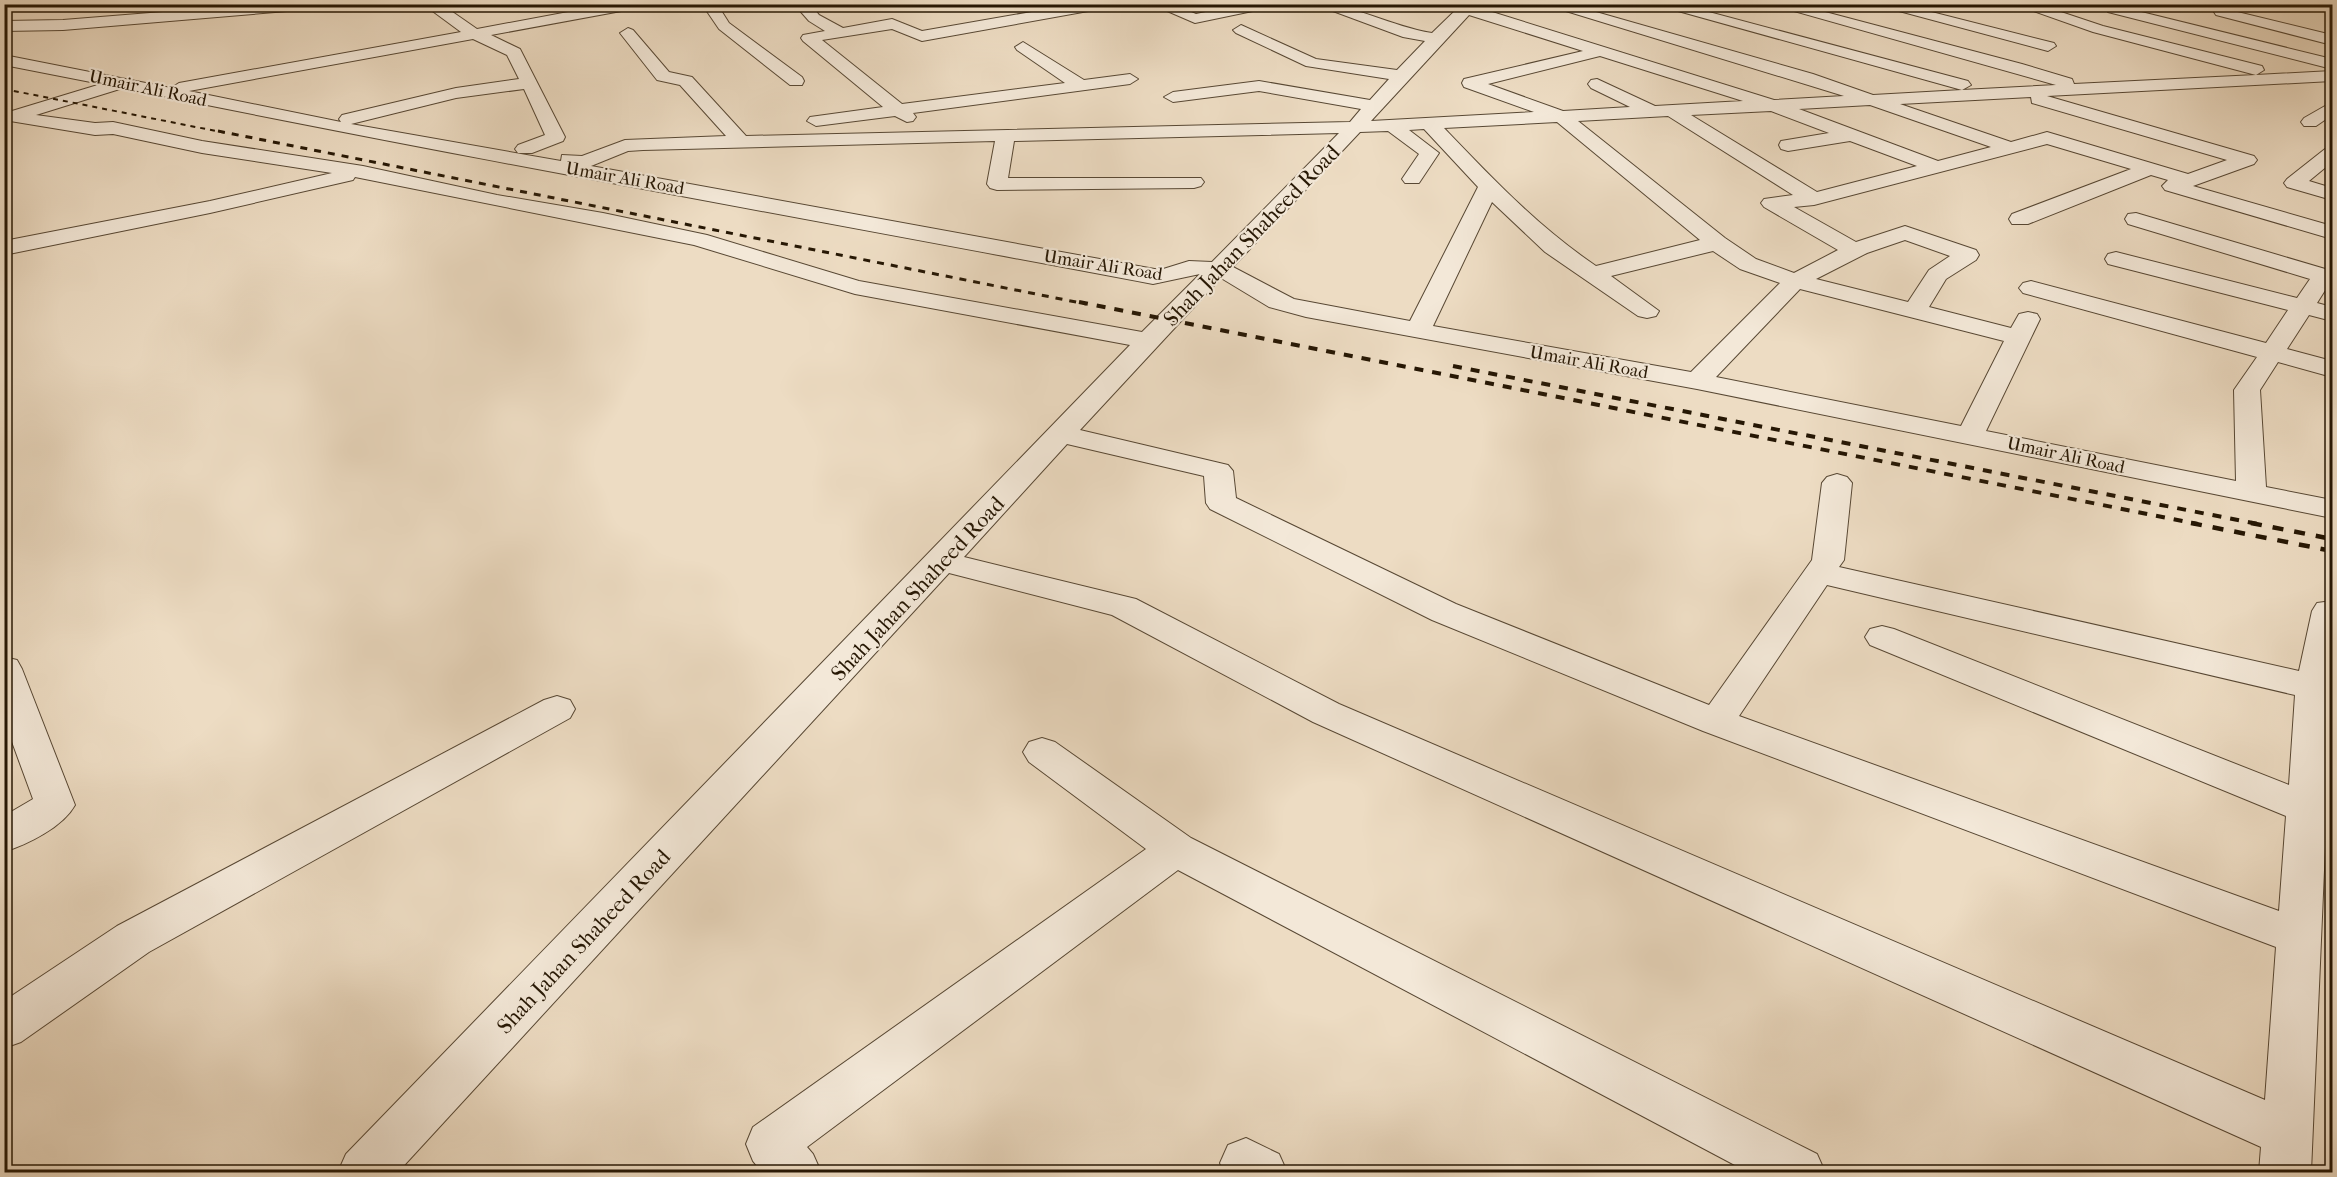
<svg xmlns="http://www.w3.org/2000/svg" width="2337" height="1177" font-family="'IM FELL French Canon',serif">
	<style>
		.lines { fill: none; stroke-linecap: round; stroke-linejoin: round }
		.minor-casing { stroke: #584834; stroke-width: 2 }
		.minor { fill: #f3e8d8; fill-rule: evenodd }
		.rail-far3 { stroke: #261704; stroke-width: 2; stroke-dasharray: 5 5; stroke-linecap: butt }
		.rail-far2 { stroke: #261704; stroke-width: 3; stroke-dasharray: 7 7; stroke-linecap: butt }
		.rail-far1 { stroke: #261704; stroke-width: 4; stroke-dasharray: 9 9; stroke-linecap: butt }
		.rail { stroke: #261704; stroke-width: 4.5; stroke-dasharray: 11 11; stroke-linecap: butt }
		.labels { text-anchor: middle; stroke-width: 4.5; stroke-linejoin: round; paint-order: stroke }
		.far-street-label { font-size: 18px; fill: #261704; stroke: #f3e8d8 }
		.street-label { font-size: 22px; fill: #261704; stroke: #f3e8d8 }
	</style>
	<rect width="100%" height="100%" fill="#eddcc3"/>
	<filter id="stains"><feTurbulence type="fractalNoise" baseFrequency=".00333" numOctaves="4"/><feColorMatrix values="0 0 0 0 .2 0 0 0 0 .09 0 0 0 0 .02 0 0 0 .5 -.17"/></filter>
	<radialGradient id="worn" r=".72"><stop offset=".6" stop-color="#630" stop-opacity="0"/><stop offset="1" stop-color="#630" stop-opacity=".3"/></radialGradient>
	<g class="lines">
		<g class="minor-casing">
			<g id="minor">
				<polygon points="262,4 330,4 323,8 63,30 4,31 4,21 63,20"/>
				<path d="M423,4h18l36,25 134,-25h28l-7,5 -141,26 29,14 45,88 -2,4 -31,12h-14l-3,-4 3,-4 27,-10 -21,-46 -68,9 -105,26 210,37 1,-6 20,1 43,-16 101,-4 -46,-51 -23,-5 -37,-47 8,-5 5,2 36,42 23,5 54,59 604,-14 11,-13 -102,-18 -86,11 -9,-5 9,-5 86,-11 111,19 19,-21 -83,-13 -70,-33 -3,-3 8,-5 75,34 81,11 28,-29 -22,-4 -89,-33c41,0 78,23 118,29l30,-29h16l-2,3 298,93 70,-4 -301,-92h25l245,70 60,21 89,-5 -309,-86h26l289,77 3,4 -9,5 94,-5 -287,-81h26l227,60 50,15 2,5 182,-9 -163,-43 -79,-28h23l66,22 159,40 2,4 -8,5 76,-4v10l-285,15 207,60 3,4 -3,4 -61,22 139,40v13l-167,-49 -3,-4 6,-6 -17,-5 -123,49h-16l-3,-5 3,-5 119,-45 -84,-25 -233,61 -20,2 62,35 49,-16 71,24 3,5 -3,5 -30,19 -17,28 82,21 8,-14 9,-2 9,2 3,5 -54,112 250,50 -2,-91 23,-33 -234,-64 -4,-5 4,-5 8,-2 235,62 22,-33 -180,-46 -3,-5 3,-5 8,-2 181,46 13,-19 -182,-55 -3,-5 3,-5 8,-1 196,58v14l-3,-1 -12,19 15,4v14l-23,-6 -22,34 45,12v16l-54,-15 -18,28 6,97 66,13v18l-635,-129 -391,-72 -37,-10 -48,-29 -141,152 148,35 5,6 3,27 220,106 253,101 103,-145 10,-77 5,-6 10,-3 10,3 5,6 -8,77 -5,7 460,104 13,-60 5,-8 15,-2v84l-21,487h-52l2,-25 -948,-425 -201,-107 -163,-42 -551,599h-60l8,-18 784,-809 -275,-51 -161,-49 -339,-68 -2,3 -143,33 -206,42v-14l206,-40 122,-28 -130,-20 -89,-19 -18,1 -91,-15v-10l8,1 89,-27 -97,-19v-10l167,33 8,-5 282,-51zM1469,15l114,36 -119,28 -2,4 2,4 70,25 -163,9zM473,39l34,16 12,24 -63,9 -114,27 -3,4 2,3 -152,-31zM1600,56l143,45 -88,5 -58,-27 -6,1 -3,4 3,4 39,19 -67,4 -75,-27zM123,88c342,70 686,131 1030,196l47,-10 -58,58 -283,-51 -152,-46 -104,-22 -106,-18 -134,-29 -161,-25 -89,-19 -18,1 -59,-8zM2031,97l1,6 195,57 -39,14 -141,-42 -36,10 -111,-38zM1870,105l121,42 -53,14 -139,-52zM1771,111l58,22 -48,8 -2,4 2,4 7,2 62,-10 67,25 -100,26 -126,-77zM1668,116l125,79 -29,4 -3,4 3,4 74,43 -44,23 -38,-14 -31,-21 -147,-117zM1557,122l143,118 -104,26c-58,-39 -104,-88 -152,-138zM1424,129l54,58 -68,134 -116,-22 -61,-32 127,-135 28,-1 31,23 -17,25 3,4h14l20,-30 -30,-23zM1339,133l-127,129 -23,-1 -29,9 -569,-104 37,-15 15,-1 352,-9 -8,43 3,4 7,2 197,-2 7,-2 3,-4 -3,-4h-193l6,-37zM1492,202l53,50 93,64 9,2 9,-2 3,-5 -48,-35 102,-25 27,18 40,14 -89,89 -258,-46zM1905,240l45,16 -21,14 -21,32 -92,-23 51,-26zM1800,289l204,52 -43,85 -245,-49zM1067,444l137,32 2,27 4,6 222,111 271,111 573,216 -11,153 -926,-396 -203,-105 -172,-42zM1827,585l468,110 -6,90 -395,-156 -12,-3 -12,3 -5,8 5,8 416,171 -7,95 -540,-195z"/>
				<polygon points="702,4 717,4 729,23 802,77 804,81 802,85 790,85 719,29"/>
				<polygon points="794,4 810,4 819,15 843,28 892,19 922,31 1077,4 1112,4 1105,8 922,41 892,29 822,40 902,104 1065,83 1017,50 1015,47 1023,42 1084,80 1130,74 1138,79 1130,84 913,113 916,117 913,121 907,122 895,116 816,126 807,121 810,117 883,107 803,41 801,38 803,35 825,31 809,21"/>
				<polygon points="1151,4 1172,4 1196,14 1244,4 1274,4 1267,8 1195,23"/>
				<polygon points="1873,4 1900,4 2054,43 2056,46 2048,51"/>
				<polygon points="2113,5 2332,59 2332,69 2108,12 2106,9"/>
				<polygon points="2221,8 2332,35 2332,45 2216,15 2214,12 2216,9"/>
				<polygon points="2332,102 2332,115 2316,126 2304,126 2301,122 2304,118"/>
				<polygon points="2332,147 2332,162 2309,181 2332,188 2332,200 2287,187 2284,183 2287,179 2325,149"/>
				<path d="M4,657l13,3 5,9 53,136c-12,22 -47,39 -71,47v-36l29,-17 -29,-79z"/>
				<polygon points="557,696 570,700 575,709 570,718 149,952 21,1042 4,1048 4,1001 117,926 544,700"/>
				<polygon points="1042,738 1055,742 1191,838 1817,1154 1825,1172 1748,1172 1178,870 807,1147 813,1154 821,1172 762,1172 753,1161 746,1144 753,1127 1146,849 1029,762 1023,752 1029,742"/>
				<polygon points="1246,1138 1279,1154 1287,1172 1224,1172 1220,1163 1228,1145"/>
			</g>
		</g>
		<use href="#minor" class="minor"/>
		<polyline class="rail-far3" points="4,89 226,133"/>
		<polyline class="rail-far2" points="218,131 1086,304"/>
		<g class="rail-far1">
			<polyline points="1079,302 2198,524"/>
			<polyline points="1453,366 2258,524"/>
		</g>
		<g class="rail">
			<polyline points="2191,523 2332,551"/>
			<polyline points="2251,523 2332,539"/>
		</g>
	</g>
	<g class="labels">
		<g class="far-street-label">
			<text transform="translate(148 88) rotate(12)" y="6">Umair Ali Road</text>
			<text transform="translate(625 178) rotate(10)" y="6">Umair Ali Road</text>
			<text transform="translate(1103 265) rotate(9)" y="6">Umair Ali Road</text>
			<text transform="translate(1589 362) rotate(10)" y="6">Umair Ali Road</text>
			<text transform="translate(2066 455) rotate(12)" y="6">Umair Ali Road</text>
		</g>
		<g class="street-label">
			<text transform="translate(1251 235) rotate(-46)" y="8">Shah Jahan Shaheed Road</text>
			<text transform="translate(917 588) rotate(-47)" y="8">Shah Jahan Shaheed Road</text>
			<text transform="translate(583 941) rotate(-47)" y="8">Shah Jahan Shaheed Road</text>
		</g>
	</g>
	<rect width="2337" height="1177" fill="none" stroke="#eddcc3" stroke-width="24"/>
	<rect x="6" y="6" width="2325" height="1165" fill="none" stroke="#261704" stroke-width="3"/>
	<rect x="12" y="12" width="2313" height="1153" fill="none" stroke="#261704" stroke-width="1.5"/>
	<rect width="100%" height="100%" filter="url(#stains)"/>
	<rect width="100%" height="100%" fill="url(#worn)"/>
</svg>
